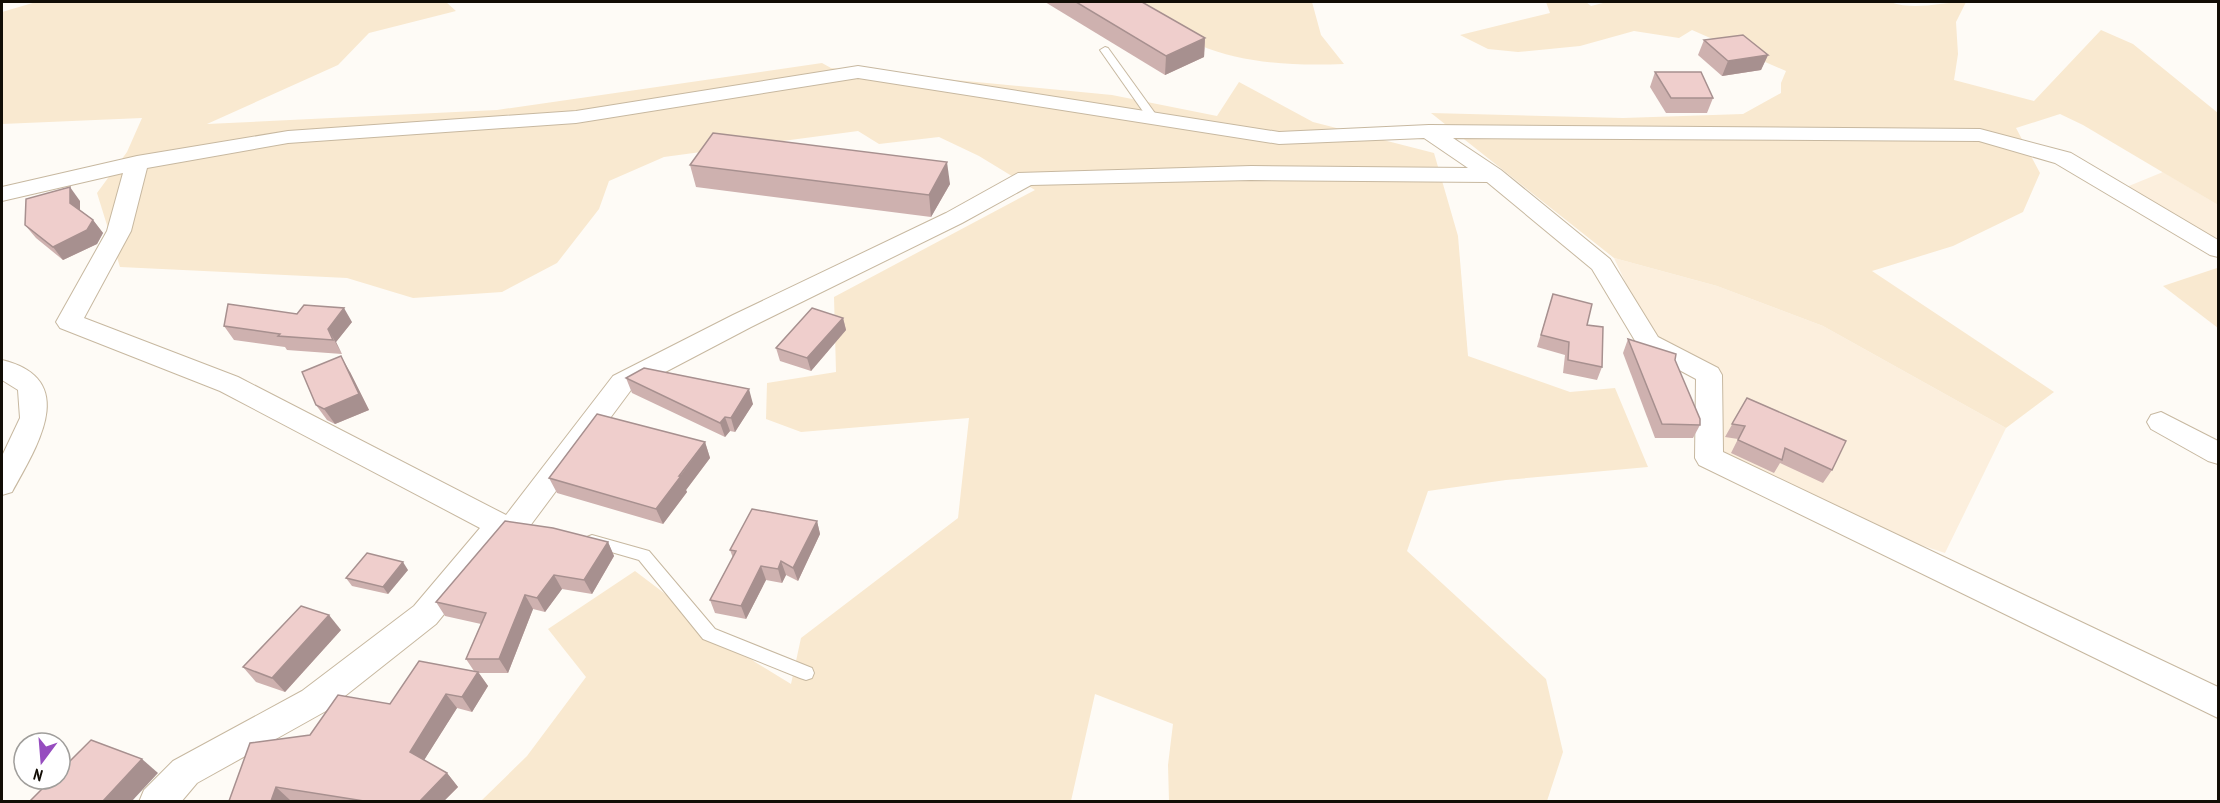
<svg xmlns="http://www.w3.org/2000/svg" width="2220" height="803" font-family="'PT Sans Narrow',sans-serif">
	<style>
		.built { fill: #fcefdd }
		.green { fill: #f9e9d0 }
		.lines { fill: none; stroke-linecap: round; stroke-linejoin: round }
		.lane-casing { stroke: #c7b8a0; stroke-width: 2 }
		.street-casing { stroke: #c7b8a0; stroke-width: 2 }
		.lane { fill: #fff; fill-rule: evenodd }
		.street { fill: #fff; fill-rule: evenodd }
		.wall { fill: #ceb1af }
		.shaded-wall { fill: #a7908f }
		.building { fill: #efcecc; stroke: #a7908f; stroke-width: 1.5 }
	</style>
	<rect width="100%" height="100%" fill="#fefbf6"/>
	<g class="built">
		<polygon points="2163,172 2218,205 2218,241 2215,241 2124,188"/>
		<polygon points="1614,258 1717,286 1823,326 2006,428 1945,553 1875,530 1719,457 1713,368 1651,337"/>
	</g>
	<g class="green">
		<polygon points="36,2 446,2 456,11 369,33 338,65 207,124 497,110 822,63 831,68 1112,95 1217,116 1239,82 1313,122 1434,153 1458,236 1468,356 1570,392 1615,388 1648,467 1506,480 1428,491 1407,551 1546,679 1563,752 1547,801 1169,801 1168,765 1173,724 1095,694 1071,801 481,801 527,756 586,677 548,629 635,571 755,662 791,684 801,638 958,518 969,418 801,432 766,419 767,383 836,372 834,297 1035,190 979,156 939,137 879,144 858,131 664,157 609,181 599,209 557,263 502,292 413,298 347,278 120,267 97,193 127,152 142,118 2,124 2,12"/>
		<path d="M1127,2h185l9,33 23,29c-49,2 -99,0 -145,-19 -25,-11 -49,-30 -72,-43z"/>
		<path d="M1546,2h40l5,4 16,-4h283c26,9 49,0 76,0l-10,20 2,32 -4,26 80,21 67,-71 32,14 85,69v92l-135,-80 -23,-11 -44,14 24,45 -17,39 -70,34 -81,25 182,121 -48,36 -183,-102 -106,-40 -103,-28 -183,-145 192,5 120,-4 38,-21v-10l5,-12 -94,-41 -13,8 -45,-7 -54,15 -62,6 -30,-3 -28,-14 90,-22z"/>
		<polygon points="2217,268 2218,269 2218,328 2163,286"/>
	</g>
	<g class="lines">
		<g class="lane-casing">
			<g id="lane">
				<polygon points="1105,47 1108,48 1157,116 1157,120 1149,120 1100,50"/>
				<polygon points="592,535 649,551 715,629 812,668 814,673 812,678 806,680 800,678 703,639 639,560 587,545 585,541 587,537"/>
			</g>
		</g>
		<g class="street-casing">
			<g id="street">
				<path d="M858,66l421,66 150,-7 551,4 91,24 147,87v17l-8,-2 -155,-92 -76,-22 -526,-3 48,32 109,89 48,78 60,31 4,7 1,77 495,235v31l-519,-253 -4,-7 1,-79 -56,-30 -48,-80 -105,-87 -236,-2 -220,5 -69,38 -211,104 -120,63 -104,140 -10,4 -6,-2 -75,92 -110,87 -129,72 -16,19h-42l5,-12 29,-29 129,-70 112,-85 66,-78 -260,-137 -160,-63 -4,-6 51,-91 16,-58 -121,28v-14l135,-31 151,-25 288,-20zM858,78l421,66 145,-6 44,30 -217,-2 -233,7 -72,40 -213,102 -120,61 -107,139 -268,-138 -154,-59 47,-87 16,-63 141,-25 288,-20z"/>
				<path d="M2,360c78,19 36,85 10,132l-10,3v-39l18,-38 -2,-28 -16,-10z"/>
				<polygon points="2161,412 2218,441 2218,464 2208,461 2151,429 2147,422 2151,415"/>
			</g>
		</g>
		<use href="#lane" class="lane"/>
		<use href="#street" class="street"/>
	</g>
	<g class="wall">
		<polygon points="1045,2 1142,2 1205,38 1204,57 1165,75"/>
		<polygon points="1704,40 1768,55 1761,70 1722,76 1698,55"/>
		<polygon points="1655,72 1713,98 1707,113 1666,113 1650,87"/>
		<polygon points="690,165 950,184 931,217 696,187"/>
		<polygon points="80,201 80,210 93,220 103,233 97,244 63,260 36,238 25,225"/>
		<polygon points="1553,294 1587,325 1602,367 1597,380 1563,373 1565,355 1537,347"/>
		<polygon points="843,318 846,330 811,371 780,361 776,348"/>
		<polygon points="352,322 336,342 342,354 287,350 285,347 234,340 224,326"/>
		<polygon points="1628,339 1675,360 1700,425 1693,438 1655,438 1623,353"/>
		<polygon points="350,372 369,410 335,424 327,420 316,405"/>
		<polygon points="626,378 753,404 735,432 730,431 725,437 632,393"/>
		<polygon points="1747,398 1832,470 1823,483 1780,463 1774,473 1731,453 1738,439 1725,437"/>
		<polygon points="705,442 710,458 686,490 687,492 663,524 557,493 549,478"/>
		<polygon points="817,521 820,534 798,581 786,575 782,583 766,580 746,619 715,613 710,600 733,558 730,550"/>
		<polygon points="608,542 614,556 592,594 562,589 545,612 533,609 508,673 479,673 488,686 472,712 457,708 424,760 447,773 458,787 444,801 298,801 290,800 229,801 310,735 474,671 466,659 481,624 445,616 436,602"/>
		<polygon points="408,570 388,594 352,586 346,578"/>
		<polygon points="341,630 285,692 256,682 243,667"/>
	</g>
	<g class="shaded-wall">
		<polygon points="1205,38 1204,57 1165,75 1166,56"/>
		<polygon points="1768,55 1761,70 1722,76 1728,61"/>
		<polygon points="947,162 950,184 931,217 929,195"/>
		<polygon points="70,187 80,201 80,216 70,203"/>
		<polygon points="93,220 103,233 97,244 63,260 53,247"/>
		<polygon points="344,308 352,322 336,342 342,354 328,329"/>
		<polygon points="843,318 846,330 811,371 807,358"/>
		<polygon points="341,356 350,372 369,410 335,424 324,409"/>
		<polygon points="749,389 753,404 735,432 731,418"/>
		<polygon points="725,417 730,431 725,437 720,423"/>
		<polygon points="705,442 710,458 686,490 687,492 663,524 656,509"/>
		<polygon points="817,521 820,534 798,581 793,568"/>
		<polygon points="608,542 614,556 592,594 584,580"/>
		<polygon points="781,561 786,575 782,583 778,569"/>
		<polygon points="403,562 408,570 388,594 383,587"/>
		<polygon points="761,566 766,580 746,619 741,606"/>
		<polygon points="554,575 562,589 545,612 537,598"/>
		<polygon points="525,595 533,609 508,673 499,659"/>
		<polygon points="329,615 341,630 285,692 272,678"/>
		<polygon points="478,672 488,686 472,712 462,697"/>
		<polygon points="446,694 457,708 421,765 410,752"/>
		<polygon points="142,759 158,773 132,801 103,801"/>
		<polygon points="447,773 458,787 444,801 420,801"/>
		<polygon points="276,787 290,800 289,801 271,801"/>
	</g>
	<g class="building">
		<polygon points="1076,2 1142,2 1205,38 1166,56"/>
		<polygon points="1743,35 1768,55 1728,61 1704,40"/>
		<polygon points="1655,72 1701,72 1713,98 1671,98"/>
		<polygon points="713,133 947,162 929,195 690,165"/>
		<polygon points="70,187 70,203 93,220 87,230 53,247 25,225 26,199"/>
		<polygon points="1553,294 1592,304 1587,325 1603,327 1602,367 1568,360 1569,342 1541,335"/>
		<polygon points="228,304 297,314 304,305 344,308 328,329 333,340 278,336 280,334 224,326"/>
		<polygon points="812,308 843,318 807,358 776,348"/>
		<polygon points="1628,339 1676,354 1675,360 1700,419 1700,425 1662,424"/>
		<polygon points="341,356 359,394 324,409 316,405 302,372"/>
		<polygon points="644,368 749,389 731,418 725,417 720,423 626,378"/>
		<polygon points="1747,398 1846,441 1832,470 1785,448 1782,460 1738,440 1745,426 1732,424"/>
		<polygon points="597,414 705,442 679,476 681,476 656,509 549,478"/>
		<polygon points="752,509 817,521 793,568 781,561 778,569 761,566 741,606 710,600 736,551 730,550"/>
		<polygon points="505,521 553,528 608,542 584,580 554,575 537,598 525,595 499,659 466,659 486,613 436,602"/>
		<polygon points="367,553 403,562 383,587 346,578"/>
		<polygon points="301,606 329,615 272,678 243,667"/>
		<polygon points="419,661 478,672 462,697 446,694 410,752 447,773 420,801 364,801 276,787 271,801 229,801 250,743 310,735 338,695 390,704"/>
		<polygon points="91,740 142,759 103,801 30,801 52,779 60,779 60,771"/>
	</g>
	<rect width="2220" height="803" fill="none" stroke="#120d05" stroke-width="6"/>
	<g transform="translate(42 761) rotate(196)"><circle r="28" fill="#ffffff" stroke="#a09e9b" stroke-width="1.5"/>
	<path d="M0-4.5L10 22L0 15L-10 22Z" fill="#964dbf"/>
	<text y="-9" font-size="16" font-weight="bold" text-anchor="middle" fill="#120d05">N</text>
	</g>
</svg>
